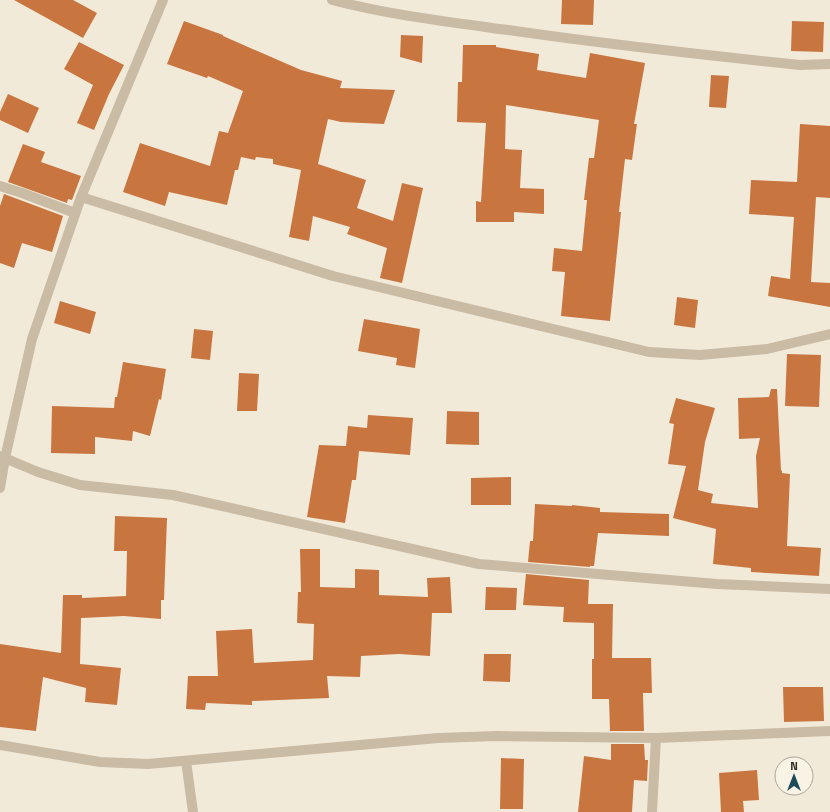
<svg xmlns="http://www.w3.org/2000/svg" width="830" height="812" font-family="'Titillium Web',sans-serif">
	<style>
		.building { fill: #c97540 }
		.lines { fill: none; stroke-linecap: round; stroke-linejoin: round }
		.minor { stroke: #cabba5; stroke-width: 10 }
	</style>
	<rect width="100%" height="100%" fill="#f2ead9"/>
	<g class="building">
		<polygon points="14,0 73,0 97,13 83,38"/>
		<polygon points="562,0 594,0 593,25 561,24"/>
		<polygon points="184,21 223,35 223,36 301,70 342,81 340,88 395,90 384,124 341,122 328,119 318,164 366,180 357,208 393,221 402,183 423,188 402,283 380,278 387,248 347,234 350,227 313,216 309,241 289,237 301,170 273,164 273,159 256,157 255,160 241,157 238,170 235,170 227,205 169,192 165,206 123,192 140,143 210,166 219,131 228,133 243,91 208,76 207,78 167,64"/>
		<polygon points="792,21 824,22 823,52 791,51"/>
		<polygon points="401,35 423,36 422,63 400,57"/>
		<polygon points="79,42 124,65 109,94 94,130 77,123 93,85 64,69"/>
		<polygon points="463,45 496,45 496,47 539,54 537,70 586,78 590,53 645,63 634,124 637,124 632,160 625,159 619,212 621,212 610,321 561,316 565,272 552,271 554,248 582,251 587,200 584,200 589,158 594,158 599,120 506,105 505,149 522,150 520,188 544,189 544,214 514,212 514,222 476,222 476,201 481,202 486,123 457,122 458,82 462,82"/>
		<polygon points="711,75 729,76 726,108 709,107"/>
		<polygon points="8,94 39,108 28,133 0,120 0,112"/>
		<polygon points="800,124 830,126 830,198 816,197 811,282 830,283 830,307 768,296 771,276 790,279 794,217 749,214 751,180 797,182"/>
		<polygon points="23,144 45,152 41,162 81,176 72,200 68,199 67,203 8,182"/>
		<polygon points="4,194 63,216 52,252 22,243 14,268 0,263 0,206"/>
		<polygon points="677,297 698,300 695,328 674,325"/>
		<polygon points="60,301 96,312 90,334 54,323"/>
		<polygon points="364,319 420,329 415,368 396,365 397,358 358,351"/>
		<polygon points="194,329 213,331 210,360 191,358"/>
		<polygon points="787,354 821,355 819,407 785,406"/>
		<polygon points="123,362 166,369 161,400 159,399 150,436 133,431 132,441 95,437 95,454 51,453 52,406 114,408 115,397 117,397"/>
		<polygon points="239,373 259,374 257,411 237,411"/>
		<polygon points="771,389 777,389 781,471 782,470 782,473 790,474 787,546 821,548 819,576 751,572 751,568 713,564 716,529 673,518 686,466 668,464 674,424 669,423 676,398 715,408 705,442 698,490 713,494 711,503 758,508 756,456 760,438 739,439 738,398 769,397"/>
		<polygon points="447,411 479,412 479,445 446,444"/>
		<polygon points="368,415 413,418 410,455 359,451 356,480 352,480 345,523 307,517 319,445 346,446 348,426 367,428"/>
		<polygon points="511,477 511,505 471,505 471,478"/>
		<polygon points="535,504 572,506 572,505 600,508 600,512 669,514 669,536 598,533 594,566 590,566 590,567 528,562 530,541 533,541"/>
		<polygon points="115,516 167,518 164,600 161,600 161,619 124,616 81,618 80,664 121,668 117,705 85,702 86,688 43,677 36,731 0,727 0,644 61,653 63,595 82,595 82,598 126,596 127,551 114,551"/>
		<polygon points="300,549 320,549 320,587 355,588 355,569 379,570 379,595 428,597 427,578 450,577 452,613 432,613 430,656 399,654 361,656 360,677 327,676 329,698 252,701 252,705 206,703 205,710 186,709 188,676 218,676 216,631 252,629 254,663 313,660 314,624 297,623 298,592 301,592"/>
		<polygon points="526,574 589,580 588,604 613,604 612,658 651,658 652,693 643,693 644,731 610,731 609,699 592,699 592,659 594,659 594,623 563,622 564,607 523,605"/>
		<polygon points="486,587 517,588 516,610 485,610"/>
		<polygon points="484,654 511,654 510,682 483,681"/>
		<polygon points="783,687 823,687 824,721 784,722"/>
		<polygon points="611,744 644,744 645,760 648,760 647,781 634,780 632,812 578,812 584,756 611,760"/>
		<polygon points="501,758 524,759 523,809 500,809"/>
		<polygon points="757,770 759,800 743,801 744,812 721,812 719,773"/>
	</g>
	<g class="lines">
		<g class="minor">
			<path d="M332,0c57,15 117,22 176,30 97,14 195,25 292,35l30,-1"/>
			<polyline points="0,186 22,193 75,213"/>
			<polyline points="81,197 333,276 649,352 700,355 767,349 830,334"/>
			<polyline points="0,456 38,472 80,485 173,495 479,564 717,584 830,589"/>
			<polyline points="0,488 5,458 32,339 81,197 163,0"/>
			<polyline points="0,745 100,762 148,764 438,738 497,736 656,738 830,731"/>
			<polyline points="186,761 193,812"/>
			<polyline points="652,812 656,738"/>
		</g>
	</g>
	<g transform="translate(794 776)"><circle r="19" fill="#f9f3e5" stroke="#aba499"/>
	<path d="M0-3L7 15L0 10L-7 15Z" fill="#1b4b58"/>
	<text y="-6" font-size="11" font-weight="bold" text-anchor="middle" fill="#352d26">N</text>
	</g>
</svg>
